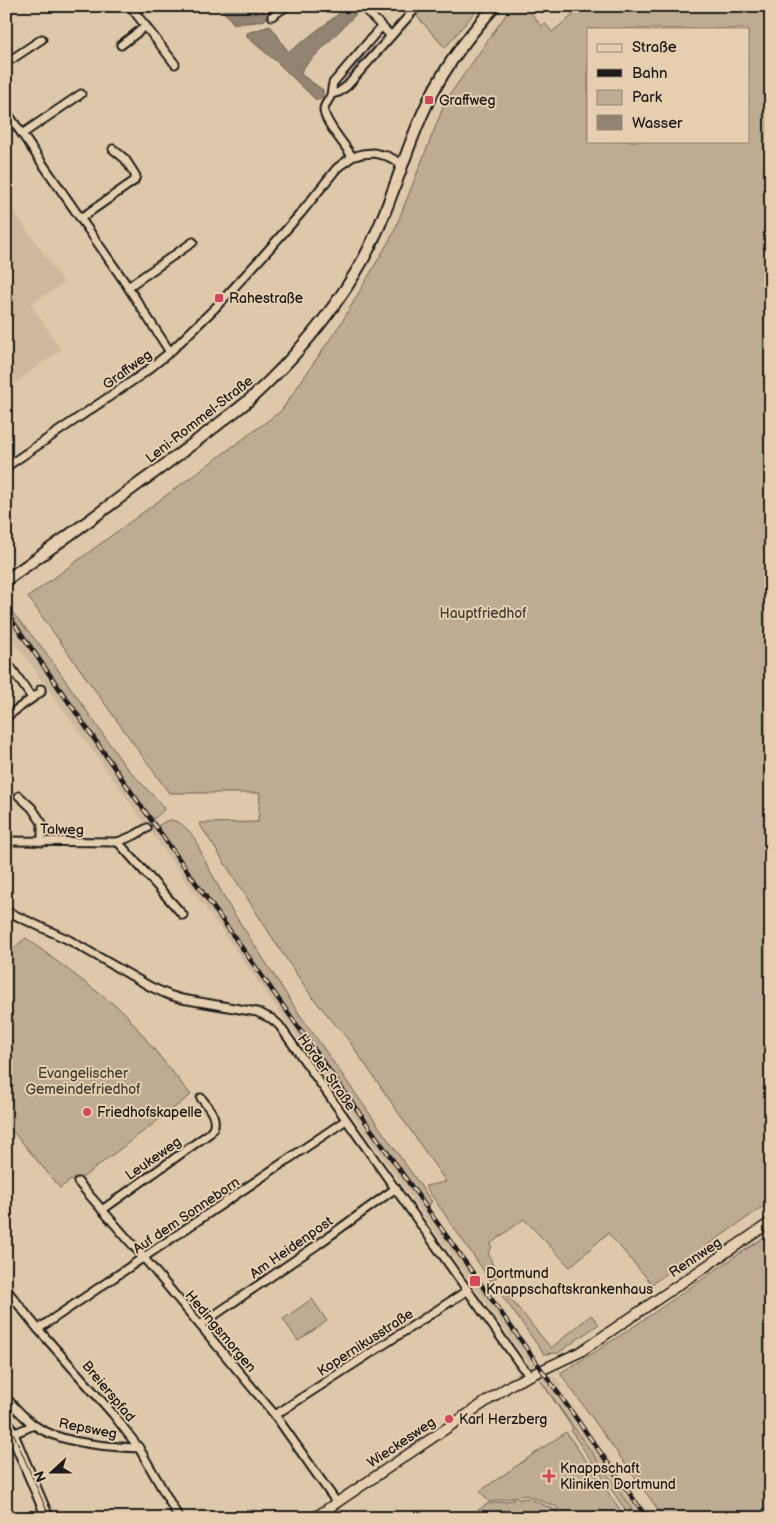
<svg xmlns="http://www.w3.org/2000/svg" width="777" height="1524" font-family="'Balsamiq Sans',sans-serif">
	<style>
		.built { fill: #ceb89d }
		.green { fill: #bfaa92; stroke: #6e6357; fill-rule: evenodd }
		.water { fill: #928372; stroke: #635a50 }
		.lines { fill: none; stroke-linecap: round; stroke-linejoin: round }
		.minor-casing { stroke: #1c1c1c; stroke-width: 11 }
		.tertiary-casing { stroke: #1c1c1c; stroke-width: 12 }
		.secondary-casing { stroke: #1c1c1c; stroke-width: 14 }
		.minor { stroke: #e7ceaf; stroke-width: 7 }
		.tertiary { stroke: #e7ceaf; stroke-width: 9 }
		.secondary { stroke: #e7ceaf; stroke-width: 10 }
		.tram { stroke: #1c1c1c; stroke-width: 1 }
		.rail-casing { stroke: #1c1c1c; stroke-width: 4.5 }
		.rail { stroke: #e7ceaf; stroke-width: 2.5; stroke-dasharray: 8; stroke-linecap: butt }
		.poi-dot { fill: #d1495b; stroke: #e7ceaf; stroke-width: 2 }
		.labels { text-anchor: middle; stroke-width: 4; stroke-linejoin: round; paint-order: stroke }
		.poi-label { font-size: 14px; fill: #1c1c1c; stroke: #e7ceaf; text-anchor: start }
		.street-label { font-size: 14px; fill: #1c1c1c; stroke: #e7ceaf }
		.park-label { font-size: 14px; fill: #45403a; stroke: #e7ceaf }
	</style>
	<rect width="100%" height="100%" fill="#dfc7a9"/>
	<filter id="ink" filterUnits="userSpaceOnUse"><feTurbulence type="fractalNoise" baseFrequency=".02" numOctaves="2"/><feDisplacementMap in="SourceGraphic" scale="10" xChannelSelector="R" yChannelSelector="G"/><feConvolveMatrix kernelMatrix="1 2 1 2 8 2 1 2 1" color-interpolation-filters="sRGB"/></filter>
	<g filter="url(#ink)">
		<g class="built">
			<polygon points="6,200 64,283 31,304 61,350 6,389"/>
			<polygon points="6,608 158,826 515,1330 552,1379 555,1377 562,1386 559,1389 651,1518 638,1518 252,973 6,630"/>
		</g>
		<g class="green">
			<polygon points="408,6 480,6 445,48"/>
			<path d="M512,6h14l15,20 4,-3 7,9 32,-26h187v1195l-119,83 -44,-51 -38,34 -46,-48 -34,25 2,4 -4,4 9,25 -6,4 -66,-95 21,-4 -99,-144 -35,-41 -31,-46 -82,-128 59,-1 2,-29h-91l-141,-196 253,-186 62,-91 50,-86 53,-134zM588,29h160v112h-160z"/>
			<polygon points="368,47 379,47 373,54 370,52 359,64 361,66 350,78 348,73 346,75 345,73 351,66 354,68 364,56 362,54"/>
			<polygon points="6,605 45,651 125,766 162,805 164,810 155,818 152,818 6,608"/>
			<polygon points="171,820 180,823 189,831 195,839 207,865 229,906 298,1012 432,1202 430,1203 429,1208 158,826 166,821"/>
			<polygon points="26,938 124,1012 191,1095 78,1181 74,1183 71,1180 60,1188 6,1123 6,954"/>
			<path d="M771,1233v285h-107l-104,-145c73,-42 140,-95 211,-140z"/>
			<polygon points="500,1286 551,1348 591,1315 599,1324 558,1353 544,1354 498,1290"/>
			<polygon points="312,1299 327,1321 298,1341 283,1319"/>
			<polygon points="539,1378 638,1518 631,1518 577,1440 571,1430 573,1429"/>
			<polygon points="566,1432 626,1518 560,1518 557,1507 526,1495 489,1502 480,1491"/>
			<polygon points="527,1498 556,1510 558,1518 467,1518 487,1504"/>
		</g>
		<g class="water">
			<polygon points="219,6 261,6 267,15 265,20 256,22 234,24"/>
			<path d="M349,6l6,2 2,5 -54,55 -2,4 1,3 21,15v7l-4,3 -4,-1 -37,-36 -31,-26v-4l23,-7c8,7 11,18 19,26z"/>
		</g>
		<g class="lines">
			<g class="minor-casing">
				<g id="minor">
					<polyline points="130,6 175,64"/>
					<polyline points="272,16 287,6"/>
					<polyline points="391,36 415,9"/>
					<polyline points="121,45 146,26"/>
					<polyline points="6,63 42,39"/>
					<polyline points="332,94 339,92 347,86 391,36 362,6"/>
					<polyline points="6,111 124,281 170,352"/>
					<polyline points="22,134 81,94"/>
					<path d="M352,157c-6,-12 -29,-36 -28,-48 1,-6 5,-9 7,-14 1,-4 1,-8 2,-12l48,-56"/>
					<polyline points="81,218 134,181 136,176 125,159 113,149"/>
					<polyline points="128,287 193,242"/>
					<polyline points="6,467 144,373 170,352 216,307 262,257 301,213 337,168 352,157 362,154 374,153 387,156 403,164"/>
					<polyline points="6,664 12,669 32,698"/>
					<polyline points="6,717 41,692 41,689"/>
					<polyline points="19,796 32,808 42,823 42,842"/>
					<polyline points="6,841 118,842 135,835 147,828"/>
					<polyline points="118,842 183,915"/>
					<polyline points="6,911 69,940 151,987 169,995 182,999 257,1012 272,1019 279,1025 522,1367 530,1375"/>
					<polyline points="78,1182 144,1258 275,1415 337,1503"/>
					<path d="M102,1210l108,-77c11,-13 -1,-25 -9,-35"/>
					<polyline points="6,1289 38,1329 113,1414 139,1448 179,1518"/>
					<polyline points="200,1325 317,1245 396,1188"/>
					<polyline points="38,1329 346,1120"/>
					<path d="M6,1398c9,9 18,20 28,27 25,18 75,22 105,23"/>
					<polyline points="275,1415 468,1290"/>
					<polyline points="13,1434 34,1425"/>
				</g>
			</g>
			<g class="tertiary-casing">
				<polyline id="tertiary" points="314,1518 512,1384 580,1352 771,1222"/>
			</g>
			<g class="secondary-casing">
				<g id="secondary">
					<path d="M6,580c46,-32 91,-65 135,-98 26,-18 50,-37 75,-56 11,-9 23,-17 33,-26 42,-38 78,-80 107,-128 30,-49 43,-105 66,-157 17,-40 44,-77 73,-109"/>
					<polyline points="6,1419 48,1518"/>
				</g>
			</g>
			<use href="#minor" class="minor"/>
			<use href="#tertiary" class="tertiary"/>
			<use href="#secondary" class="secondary"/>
			<polyline class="tram" points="6,1416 50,1518"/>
			<g class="rail-casing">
				<polyline id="rail" points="6,612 122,779 647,1518"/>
			</g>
			<use href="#rail" class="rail"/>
		</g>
	</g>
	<g class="poi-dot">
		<rect x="424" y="95" width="10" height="10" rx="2.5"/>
		<rect x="214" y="293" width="10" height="10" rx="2.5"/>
		<circle cx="87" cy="1112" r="5"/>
		<rect x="469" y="1275" width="12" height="12" rx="2.5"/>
		<circle cx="449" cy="1419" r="5"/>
		<path d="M546.5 1468.5h5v5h5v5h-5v5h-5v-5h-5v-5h5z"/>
	</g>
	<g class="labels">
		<g class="poi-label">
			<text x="439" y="105">Graffweg</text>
			<text x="229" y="303">Rahestraße</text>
			<text x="97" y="1117">Friedhofskapelle</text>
			<text x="486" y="1278">Dortmund<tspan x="486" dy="16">Knappschaftskrankenhaus</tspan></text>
			<text x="459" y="1424">Karl Herzberg</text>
			<text x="560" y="1473">Knappschaft<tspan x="560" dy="16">Kliniken Dortmund</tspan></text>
		</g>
		<g class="street-label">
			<text transform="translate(127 369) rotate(-36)" y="5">Graffweg</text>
			<text transform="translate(199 419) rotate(-38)" y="5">Leni-Rommel-Straße</text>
			<text transform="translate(62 829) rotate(1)" y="5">Talweg</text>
			<text transform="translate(327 1072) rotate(55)" y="5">Hörder Straße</text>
			<text transform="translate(153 1158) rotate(-35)" y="5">Leukeweg</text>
			<text transform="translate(186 1215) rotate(-34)" y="5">Auf dem Sonneborn</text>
			<text transform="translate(291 1247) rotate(-35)" y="5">Am Heidenpost</text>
			<text transform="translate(695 1257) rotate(-34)" y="5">Rennweg</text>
			<text transform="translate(221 1331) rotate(50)" y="5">Hedingsmorgen</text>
			<text transform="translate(365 1342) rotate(-33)" y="5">Kopernikusstraße</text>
			<text transform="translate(109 1391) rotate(50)" y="5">Breierspfad</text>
			<text transform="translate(88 1428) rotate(11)" y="5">Repsweg</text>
			<text transform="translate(401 1442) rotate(-34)" y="5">Wieckesweg</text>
		</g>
		<g class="park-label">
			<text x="483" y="618">Hauptfriedhof</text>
			<text x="83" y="1078">Evangelischer<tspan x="83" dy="16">Gemeindefriedhof</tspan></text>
		</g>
	</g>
	<rect width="777" height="1524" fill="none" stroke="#e7ceaf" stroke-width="25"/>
	<rect x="12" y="12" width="752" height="1499" fill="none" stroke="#1c1c1c" stroke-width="2" filter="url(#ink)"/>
	<rect x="587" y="28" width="162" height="115" fill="#e7ceaf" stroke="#968774"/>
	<rect x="597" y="44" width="25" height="8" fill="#e7ceaf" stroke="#968774"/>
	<text x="632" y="52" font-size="15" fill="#1c1c1c">Straße</text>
	<rect x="597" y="69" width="25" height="8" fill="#1c1c1c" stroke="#968774"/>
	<text x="632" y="78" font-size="15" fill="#1c1c1c">Bahn</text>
	<rect x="597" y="90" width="25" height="15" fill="#bfaa92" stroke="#968774"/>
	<text x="632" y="102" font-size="15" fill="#1c1c1c">Park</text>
	<rect x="597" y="115" width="25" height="15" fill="#928372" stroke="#968774"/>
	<text x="632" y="128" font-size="15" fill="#1c1c1c">Wasser</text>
	<g transform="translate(52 1472) rotate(249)" stroke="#e7ceaf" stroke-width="4" paint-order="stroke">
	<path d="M0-4L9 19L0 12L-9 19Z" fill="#1c1c1c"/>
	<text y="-8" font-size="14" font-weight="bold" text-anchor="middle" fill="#1c1c1c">N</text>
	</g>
</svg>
